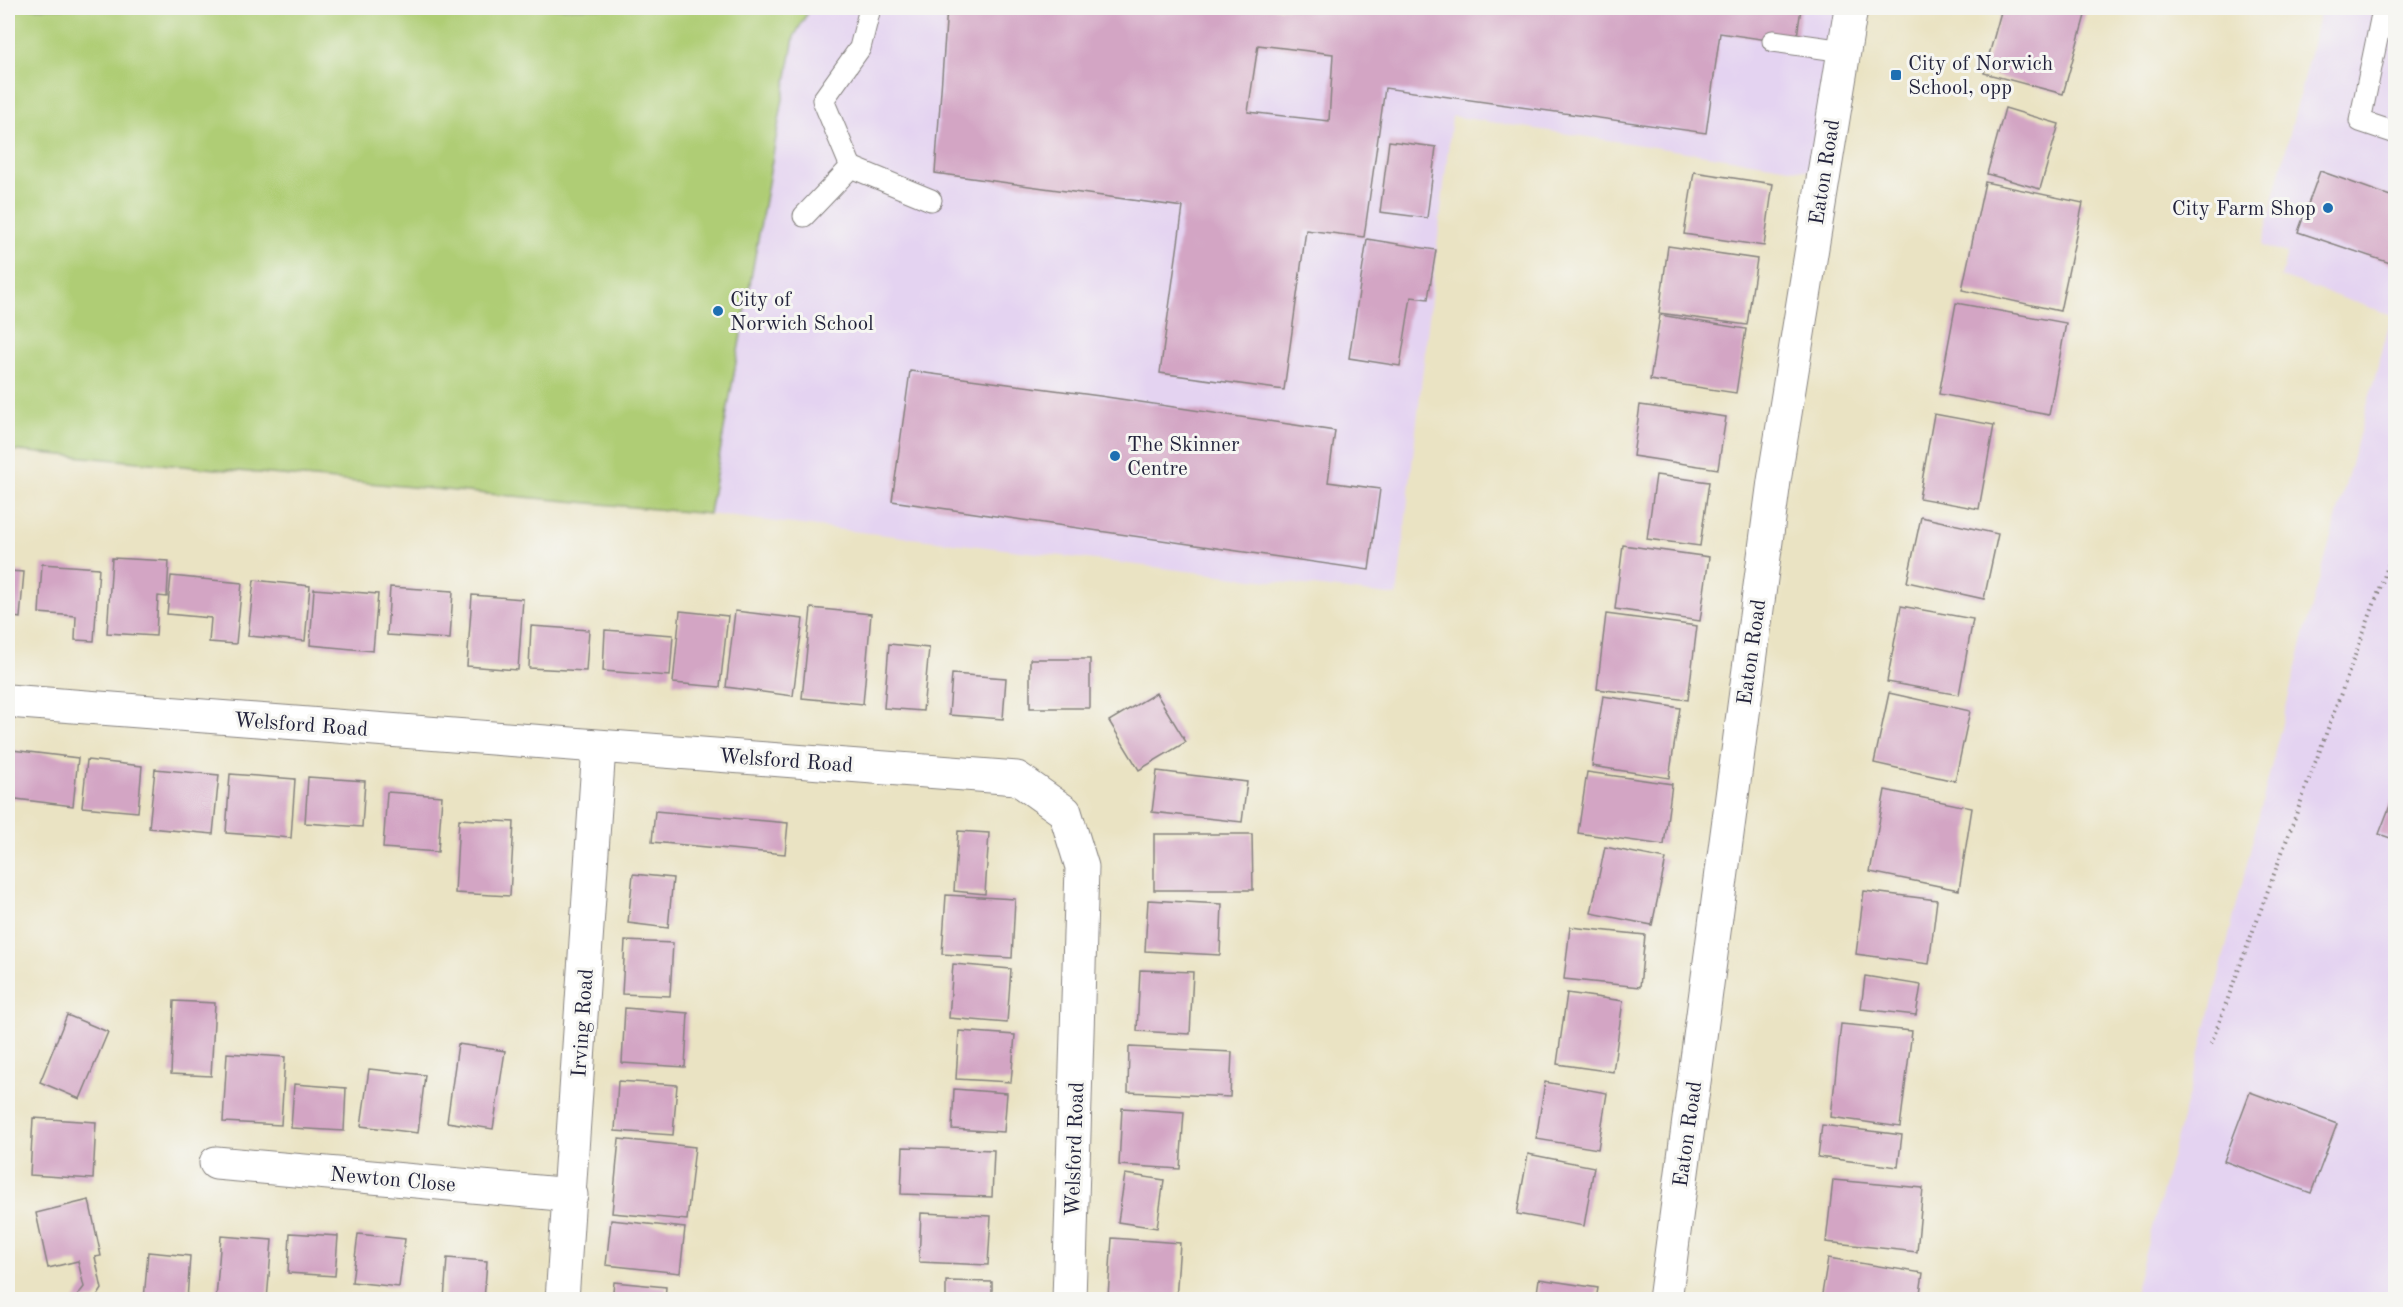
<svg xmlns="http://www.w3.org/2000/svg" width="2403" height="1307" font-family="'Old Standard TT',serif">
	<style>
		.built { fill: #e4d3f1 }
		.green { fill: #afcd75; stroke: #687858; stroke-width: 1.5 }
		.building { fill: #d3a5c4; fill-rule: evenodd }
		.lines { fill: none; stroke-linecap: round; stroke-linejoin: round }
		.lane-casing { stroke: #86827f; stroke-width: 23 }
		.street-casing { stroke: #86827f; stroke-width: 35 }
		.path { stroke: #86827f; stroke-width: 4; stroke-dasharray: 1.5 4.5; stroke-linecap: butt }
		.lane { stroke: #fff; stroke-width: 21 }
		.street { stroke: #fff; stroke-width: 33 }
		.poi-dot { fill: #1f6fb2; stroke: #f6f6f2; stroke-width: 2 }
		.labels { text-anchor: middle; stroke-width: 6; stroke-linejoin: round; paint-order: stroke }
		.poi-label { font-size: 21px; fill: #22223b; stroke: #f6f6f2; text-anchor: start }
		.street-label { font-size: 21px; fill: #22223b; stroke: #f6f6f2 }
	</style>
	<rect width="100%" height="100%" fill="#f6f6f2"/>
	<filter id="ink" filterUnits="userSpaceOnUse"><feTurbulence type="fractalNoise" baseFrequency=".0167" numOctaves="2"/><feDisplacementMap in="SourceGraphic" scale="12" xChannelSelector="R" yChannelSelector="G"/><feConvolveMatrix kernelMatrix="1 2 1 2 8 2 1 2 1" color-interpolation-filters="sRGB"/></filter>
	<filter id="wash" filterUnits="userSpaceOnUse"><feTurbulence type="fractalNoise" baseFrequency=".008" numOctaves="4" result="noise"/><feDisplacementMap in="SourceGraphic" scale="24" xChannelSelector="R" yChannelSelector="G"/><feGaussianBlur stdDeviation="1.35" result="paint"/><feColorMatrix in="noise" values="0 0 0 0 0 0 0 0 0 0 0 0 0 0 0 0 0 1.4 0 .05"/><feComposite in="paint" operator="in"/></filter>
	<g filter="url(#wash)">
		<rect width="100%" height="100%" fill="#eae3c3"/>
		<g class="built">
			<polygon points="8,8 1845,8 1816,172 1452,116 1397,596 709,514 8,450"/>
			<polygon points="2321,8 2395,8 2395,1299 2132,1300 2196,1068 2303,639 2392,315 2281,277 2287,253 2262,246"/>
		</g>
		<polygon class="green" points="8,8 810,8 794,37 709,514 8,450"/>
		<g id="blocks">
			<g class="building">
				<path d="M947,8h854l-5,36 -76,-11 -14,100 -321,-45 -21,149 -58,-7 -22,160 -124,-17 23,-166 -248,-34zM1258,45l75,9 -4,67 -81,-9z"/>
				<polygon points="2002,8 2071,8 2086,12 2063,94 1984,73"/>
				<polygon points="2005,108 2059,124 2040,189 1987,174"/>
				<polygon points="1389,141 1436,147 1427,218 1380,212"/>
				<polygon points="2320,171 2396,198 2396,265 2298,232"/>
				<polygon points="1694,172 1773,184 1764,246 1684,234"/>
				<polygon points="1985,182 2083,203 2060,311 1962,290"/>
				<polygon points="1367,239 1436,250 1428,299 1411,297 1400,366 1349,358"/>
				<polygon points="1668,246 1757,259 1747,325 1659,313"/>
				<polygon points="1956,303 2066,323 2049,415 1939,394"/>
				<polygon points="1660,315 1746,329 1736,393 1650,380"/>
				<polygon points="910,371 1100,396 1335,431 1328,482 1380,489 1369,570 892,501"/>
				<polygon points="1640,405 1726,417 1718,469 1633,456"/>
				<polygon points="1934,414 1994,425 1979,509 1919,498"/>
				<polygon points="1656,475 1709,482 1700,546 1647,539"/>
				<polygon points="1921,517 1998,534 1984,599 1907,582"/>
				<polygon points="1623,545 1709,557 1700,621 1615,609"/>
				<polygon points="112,558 169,561 167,597 158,596 156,636 107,633"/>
				<polygon points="42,564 99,568 94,641 75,640 76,616 39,613"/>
				<polygon points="8,571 24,572 20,618 8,616"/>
				<polygon points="171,576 242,583 236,644 209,642 211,618 167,614"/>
				<polygon points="254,580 310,586 305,641 248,636"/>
				<polygon points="390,587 453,591 450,639 387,635"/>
				<polygon points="314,589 378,594 373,651 310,645"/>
				<polygon points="472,595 523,599 518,670 467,666"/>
				<polygon points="1901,606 1973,619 1959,695 1887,682"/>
				<polygon points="811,608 871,614 863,704 802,698"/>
				<polygon points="680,611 728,616 720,687 673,683"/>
				<polygon points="735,611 803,619 793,696 726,687"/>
				<polygon points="1606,614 1697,626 1688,700 1597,689"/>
				<polygon points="531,626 589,630 586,671 529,668"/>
				<polygon points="605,630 673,635 670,676 603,671"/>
				<polygon points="889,644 929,648 923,711 884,708"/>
				<rect x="1030" y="659" width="60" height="49"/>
				<polygon points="952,674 1006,678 1003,719 949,715"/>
				<polygon points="1156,693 1186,742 1139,770 1109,721"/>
				<polygon points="1889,693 1970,711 1955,781 1874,763"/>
				<polygon points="1603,696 1680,708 1669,778 1592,766"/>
				<polygon points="12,750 78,758 73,806 8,798"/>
				<polygon points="87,760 142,766 138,812 82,807"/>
				<polygon points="155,769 219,775 213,834 149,828"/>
				<polygon points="1157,771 1247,782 1242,822 1152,812"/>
				<polygon points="1587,772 1672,784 1664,845 1578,833"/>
				<polygon points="230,774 295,779 291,838 226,833"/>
				<polygon points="308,777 365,781 362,827 305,823"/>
				<polygon points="1885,790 1972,808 1959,890 1870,872"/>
				<polygon points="2396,790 2396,840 2379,834"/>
				<polygon points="387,792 442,796 438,852 383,848"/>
				<polygon points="655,811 788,823 785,854 652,842"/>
				<polygon points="459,819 514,822 510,896 455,893"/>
				<polygon points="958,831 989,833 985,894 954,891"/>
				<polygon points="1154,834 1252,834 1253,890 1154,890"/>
				<polygon points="1605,847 1666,859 1652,925 1591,913"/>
				<polygon points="633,874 673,878 668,928 628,923"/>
				<polygon points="1864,891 1937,900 1929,964 1856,954"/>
				<polygon points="946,895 1015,899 1012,958 942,954"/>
				<polygon points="1148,900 1222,904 1220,955 1145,951"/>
				<polygon points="1570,927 1645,935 1640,987 1564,979"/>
				<polygon points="625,941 673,943 670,996 622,994"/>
				<polygon points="953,964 1011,969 1007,1023 949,1018"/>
				<polygon points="1140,970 1193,972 1190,1034 1137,1031"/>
				<polygon points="1865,976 1921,985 1916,1015 1861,1009"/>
				<polygon points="1567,993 1623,1001 1613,1072 1557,1064"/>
				<polygon points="174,1001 215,1003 211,1076 171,1074"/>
				<polygon points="625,1008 688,1013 685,1067 622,1063"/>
				<polygon points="67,1015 108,1032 80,1099 40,1082"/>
				<polygon points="1841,1024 1912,1031 1900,1127 1831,1117"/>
				<polygon points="959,1031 1015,1035 1011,1082 956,1079"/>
				<polygon points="458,1044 505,1051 493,1129 447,1122"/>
				<polygon points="1129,1047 1232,1052 1230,1097 1128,1092"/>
				<polygon points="227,1053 285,1057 281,1125 223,1122"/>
				<polygon points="369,1069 425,1075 418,1133 361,1126"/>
				<polygon points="618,1081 677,1085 673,1135 615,1131"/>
				<polygon points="1545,1082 1607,1093 1598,1149 1536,1139"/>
				<polygon points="294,1084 346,1088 344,1131 291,1128"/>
				<polygon points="954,1089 1007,1093 1004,1132 952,1129"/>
				<polygon points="2250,1092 2337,1124 2311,1193 2224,1161"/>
				<polygon points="1122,1108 1184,1112 1180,1169 1119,1165"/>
				<polygon points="33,1118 96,1122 93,1179 30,1175"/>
				<polygon points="1822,1125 1902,1135 1898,1167 1818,1157"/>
				<polygon points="619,1139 695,1147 687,1220 612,1213"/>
				<polygon points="903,1147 994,1150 992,1197 901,1194"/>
				<polygon points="1528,1154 1594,1167 1584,1226 1517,1214"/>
				<polygon points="1125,1174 1164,1180 1157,1228 1118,1222"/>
				<polygon points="1833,1180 1923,1188 1917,1252 1826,1242"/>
				<polygon points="89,1200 101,1256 95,1257 102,1289 95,1300 74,1300 84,1287 78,1261 48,1268 36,1213"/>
				<polygon points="921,1213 991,1216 988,1265 919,1262"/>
				<polygon points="611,1220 685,1228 680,1273 606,1265"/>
				<polygon points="290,1233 338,1236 335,1276 288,1273"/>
				<polygon points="358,1234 405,1239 399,1287 352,1282"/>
				<polygon points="221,1236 272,1240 267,1300 216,1299"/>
				<polygon points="1112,1238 1180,1243 1176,1300 1108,1296"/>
				<polygon points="148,1252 190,1256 187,1300 144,1300"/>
				<polygon points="447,1258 487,1261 484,1300 444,1300"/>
				<polygon points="1828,1258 1923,1273 1919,1300 1821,1300"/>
				<polygon points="1539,1279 1598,1288 1596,1300 1536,1300"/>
				<polygon points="946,1281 992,1282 992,1300 946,1300"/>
				<polygon points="614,1282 666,1287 665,1300 612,1300"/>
			</g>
		</g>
	</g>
	<g filter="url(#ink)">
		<use href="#blocks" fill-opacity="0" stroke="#86827f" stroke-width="1.5"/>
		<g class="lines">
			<g class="lane-casing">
				<g id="lane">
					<polyline points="2381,19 2360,121 2396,133"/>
					<polyline points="1773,41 1844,51"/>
					<polyline points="851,167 823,100 860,48 870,8"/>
					<polyline points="804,216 851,167 931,200"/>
				</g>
			</g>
			<g class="street-casing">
				<g id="street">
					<polyline points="8,701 1017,778 1065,812 1082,867 1069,1300"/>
					<polyline points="216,1163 571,1195"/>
					<polyline points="562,1300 599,747"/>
					<polyline points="1665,1300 1774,481 1851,8"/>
				</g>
			</g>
			<polyline class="path" points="2211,1044 2396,545"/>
			<use href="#lane" class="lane"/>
			<use href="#street" class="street"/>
		</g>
	</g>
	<g class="poi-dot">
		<rect x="1890" y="69" width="12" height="12" rx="3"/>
		<circle cx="2328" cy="208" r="6"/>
		<circle cx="718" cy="311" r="6"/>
		<circle cx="1115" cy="456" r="6"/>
	</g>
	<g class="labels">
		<g class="poi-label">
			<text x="1908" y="70">City of Norwich<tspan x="1908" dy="24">School, opp</tspan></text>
			<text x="2316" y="215" text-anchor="end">City Farm Shop</text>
			<text x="730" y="306">City of<tspan x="730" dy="24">Norwich School</tspan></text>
			<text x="1127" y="451">The Skinner<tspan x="1127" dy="24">Centre</tspan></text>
		</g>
		<g class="street-label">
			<text transform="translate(1824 172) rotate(-81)" y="7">Eaton Road</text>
			<text transform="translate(1751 652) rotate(-82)" y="7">Eaton Road</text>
			<text transform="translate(301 724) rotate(4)" y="7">Welsford Road</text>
			<text transform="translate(786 760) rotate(4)" y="7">Welsford Road</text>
			<text transform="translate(582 1023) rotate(-86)" y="7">Irving Road</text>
			<text transform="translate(1687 1134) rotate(-82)" y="7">Eaton Road</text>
			<text transform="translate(1074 1149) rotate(-88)" y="7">Welsford Road</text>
			<text transform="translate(393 1179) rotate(5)" y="7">Newton Close</text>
		</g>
	</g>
	<rect width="2403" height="1307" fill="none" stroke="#f6f6f2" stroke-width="30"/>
</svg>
